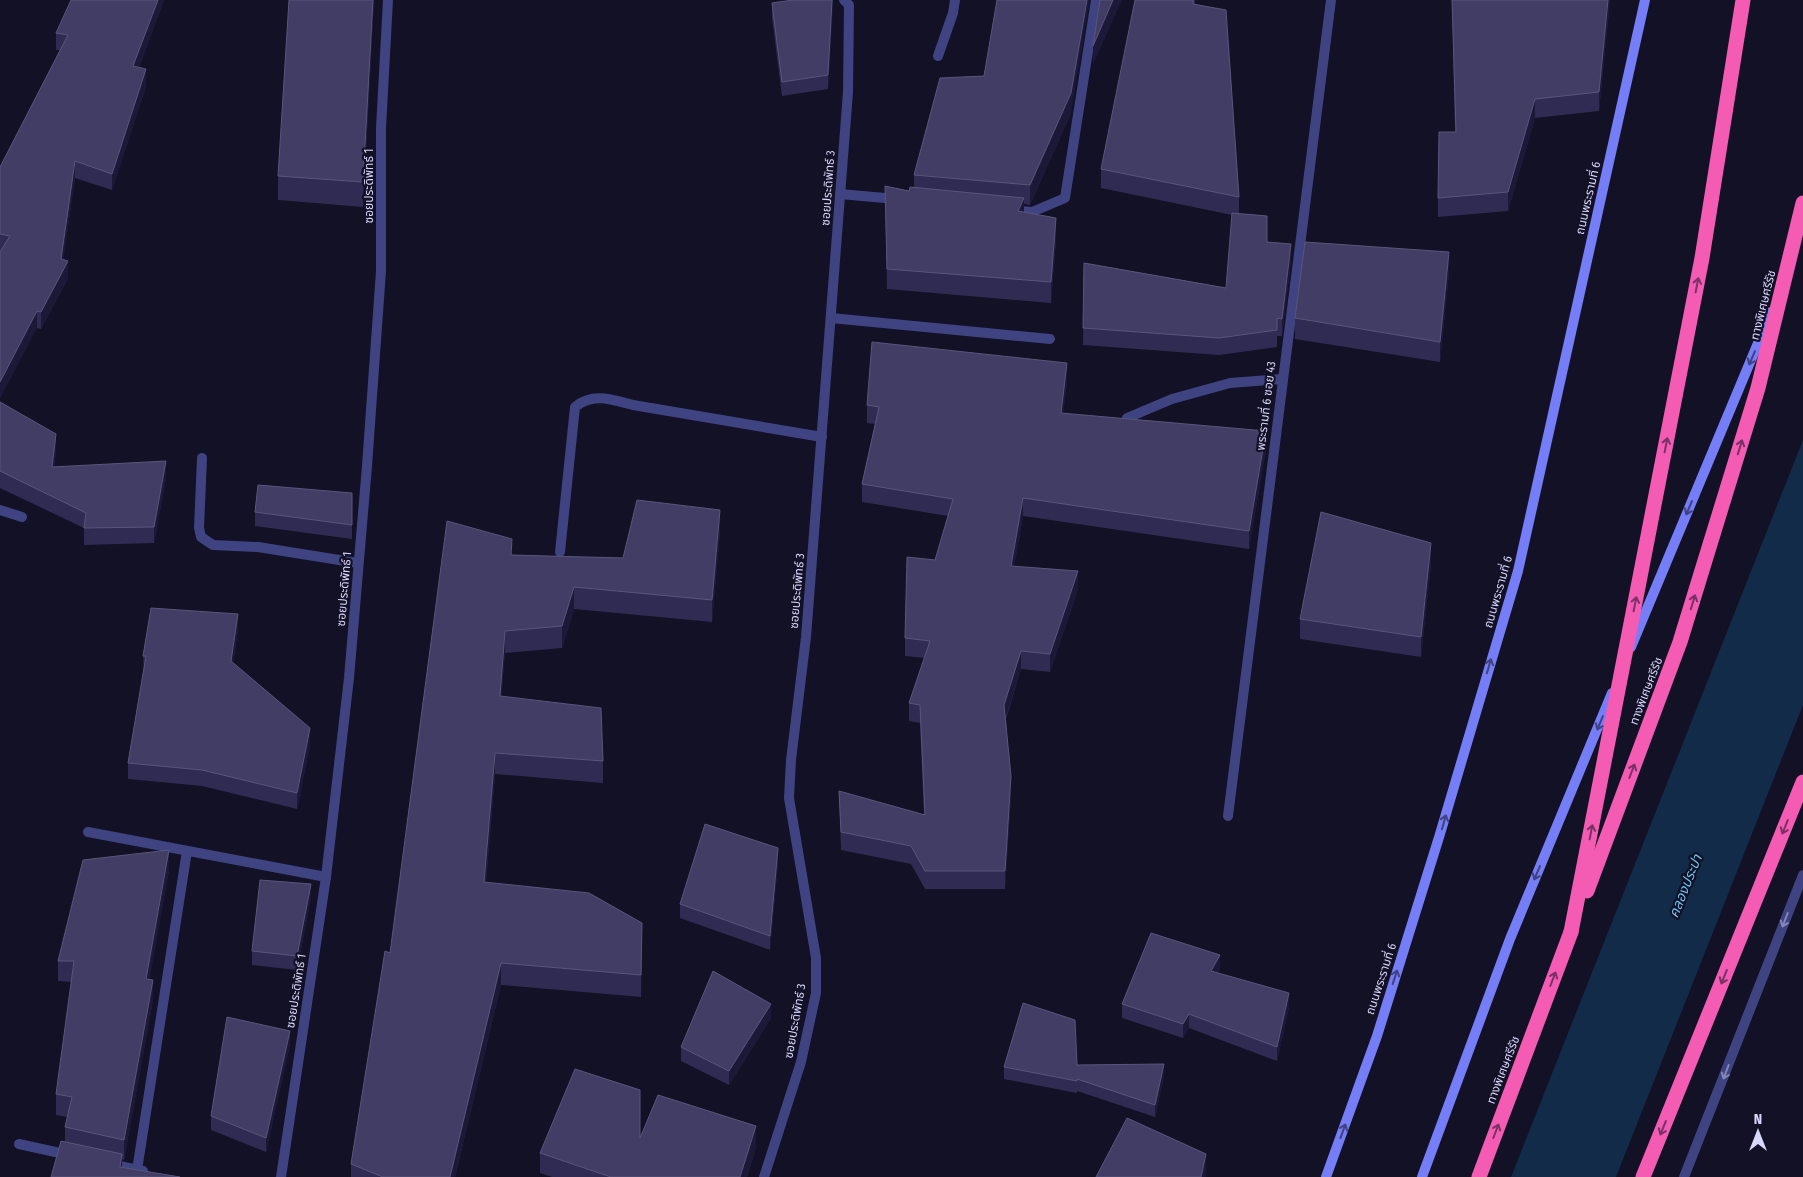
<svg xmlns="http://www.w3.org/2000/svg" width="1803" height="1177" font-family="'Fira Sans Condensed','Noto Sans Thai',sans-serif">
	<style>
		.water { fill: #122b48 }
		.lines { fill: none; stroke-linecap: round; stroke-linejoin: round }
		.service { stroke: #3f4381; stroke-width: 10 }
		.minor { stroke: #3f4381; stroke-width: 10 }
		.secondary { stroke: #757ef6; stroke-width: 10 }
		.motorway { stroke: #f45bb3; stroke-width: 15 }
		.motorway-bridge { stroke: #f45bb3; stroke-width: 15 }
		.wall { fill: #2f2b52 }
		.shaded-wall { fill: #1c1938 }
		.building { fill: #413d64; stroke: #59567c }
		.oneway { stroke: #783265 }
		.oneway2 { stroke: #3f4283 }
		.oneway3 { stroke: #8486b8 }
		.labels { text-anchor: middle; stroke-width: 4.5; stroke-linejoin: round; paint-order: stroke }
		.street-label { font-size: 12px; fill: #d8d7fc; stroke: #121125 }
		.water-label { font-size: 14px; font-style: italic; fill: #6cc3f5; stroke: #121125 }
	</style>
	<rect width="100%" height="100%" fill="#121125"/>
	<polygon class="water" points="1803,440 1803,705 1616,1177 1511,1177"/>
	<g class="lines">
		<polyline class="service" points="1127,418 1172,399 1230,383 1282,379"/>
		<g class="minor">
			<polyline points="938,56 953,13 955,0"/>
			<polyline points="840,194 896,199"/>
			<polyline points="1010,210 1032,212 1065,198 1096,0"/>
			<polyline points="831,318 1050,339"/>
			<polyline points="202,458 199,528 201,537 213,545 258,547 358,563"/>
			<polyline points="0,510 22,517"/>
			<path d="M560,552l15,-145c18,-15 38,-7 58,-2l189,32"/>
			<polyline points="1228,816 1331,0"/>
			<polyline points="88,832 326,877"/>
			<polyline points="19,1144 69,1155"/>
			<polyline points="110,1164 143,1171"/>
			<polyline points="137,1170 187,851"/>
			<polyline points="281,1177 326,877 349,678 367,466 381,271 381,128 388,0"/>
			<polyline points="764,1177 801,1062 816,993 816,958 789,798 791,760 806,637 848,92 849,5 844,0"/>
			<polyline points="1684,1177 1803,875"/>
		</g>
		<g class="secondary">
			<polyline points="1631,647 1771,312"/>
			<polyline points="1326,1177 1377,1036 1440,834 1518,571 1645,0"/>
			<polyline points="1422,1177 1510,939 1612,693"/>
		</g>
		<g class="motorway">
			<polyline points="1479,1177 1571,932"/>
			<polyline points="1643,1177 1803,782"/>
		</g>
		<g class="motorway-bridge">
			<polyline points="1587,891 1680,642 1758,388 1803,203"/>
			<polyline points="1571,932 1702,258 1743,0"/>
		</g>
	</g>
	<g class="wall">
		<polygon points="71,0 164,0 139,67 146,86 112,190 75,178 63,260 68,278 41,329 37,328 1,250 0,250 0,167 60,50 56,50 56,33"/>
		<polygon points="374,0 363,207 278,200 278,176"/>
		<polygon points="833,0 828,89 782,96 772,18 772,3"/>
		<polygon points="1135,0 1195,0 1195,4 1239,197 1239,213 1267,242 1291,261 1282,336 1277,336 1277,347 1219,355 1083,345 1084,263 1226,288 1232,215 1101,188 1101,169"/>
		<polygon points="1452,0 1610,0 1599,111 1535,118 1508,211 1438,217 1438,198 1455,132"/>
		<polygon points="1071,113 1030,205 1024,204 1024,212 1056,239 1051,303 887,289 885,186 909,191 914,188 914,175"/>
		<polygon points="1449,273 1440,362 1295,339 1295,318"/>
		<polygon points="1067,381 1063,413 1266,449 1249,549 1023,516 1014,566 1078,589 1050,672 1021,669 1006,719 1011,794 1005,889 925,889 911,864 841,850 839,791 924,815 920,723 909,721 909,703 924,658 905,656 905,638 935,560 948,516 862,502 862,484 875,424 867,423 867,405"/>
		<polygon points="0,402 56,451 54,467 166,478 154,543 84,545 84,528 0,488"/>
		<polygon points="352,493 352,539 255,526 255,512"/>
		<polygon points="720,532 712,622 574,609 562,648 505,653 501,696 603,761 603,783 495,774 486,883 642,923 641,997 501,985 455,1177 351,1177 351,1164 390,953 512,555 623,558"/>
		<polygon points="1431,564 1421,657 1300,639 1300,619"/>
		<polygon points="238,630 233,663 310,745 297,809 202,786 128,779 128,763 144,673 143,656"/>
		<polygon points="778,862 770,950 680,918 680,904"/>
		<polygon points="169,870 149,980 153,1000 124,1160 122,1159 51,1177 65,1142 65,1127 67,1117 56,1115 56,1094 72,982 58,981 58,961"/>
		<polygon points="311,898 297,970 252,965 252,951"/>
		<polygon points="1220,969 1218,973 1289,1007 1277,1061 1189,1028 1183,1038 1122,1018 1122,1004"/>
		<polygon points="771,1018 729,1085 681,1061 681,1047"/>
		<polygon points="290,1045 266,1152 211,1130 211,1116"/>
		<polygon points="1077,1065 1164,1076 1155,1117 1077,1091 1077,1093 1004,1079 1004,1067"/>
		<polygon points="756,1147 747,1177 552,1177 540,1173 540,1153"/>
	</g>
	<g class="shaded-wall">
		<polygon points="158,0 164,0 133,83 133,66"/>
		<polygon points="373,0 374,0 363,207 363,182"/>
		<polygon points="832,0 833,7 828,89 828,75"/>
		<polygon points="1087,0 1090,0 1071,113 1030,205 1030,185"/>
		<polygon points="1113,0 1122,0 1093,65 1093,46"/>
		<polygon points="1608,0 1610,0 1599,111 1599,92"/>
		<polygon points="146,69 146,86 112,190 112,174"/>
		<polygon points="1535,99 1535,118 1508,211 1508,192"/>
		<polygon points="75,161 75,178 61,275 68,261 68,278 41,329 41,312 61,259"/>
		<polygon points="1024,198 1024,218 1018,211"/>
		<polygon points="1056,218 1056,239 1051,303 1051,282"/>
		<polygon points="1291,244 1291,261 1282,336 1282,319"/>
		<polygon points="1449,252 1449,273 1440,362 1440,342"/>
		<polygon points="37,311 37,328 0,399 0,382"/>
		<polygon points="1067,363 1067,381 1061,431 1061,413"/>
		<polygon points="1266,431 1266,449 1249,549 1249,531"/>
		<polygon points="56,434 56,451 52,484 52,467"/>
		<polygon points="166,461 166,478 154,543 154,527"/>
		<polygon points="1023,498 1023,516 1011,584 1011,566"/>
		<polygon points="720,510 720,532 712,622 712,600"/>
		<polygon points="1431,543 1431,564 1421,657 1421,637"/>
		<polygon points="1078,571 1078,589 1050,672 1050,654"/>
		<polygon points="574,587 574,609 562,648 562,626"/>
		<polygon points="238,614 238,630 231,678 231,661"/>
		<polygon points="505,631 505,653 500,718 500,696"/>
		<polygon points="1021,651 1021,669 1004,723 1004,705"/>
		<polygon points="310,728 310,745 297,809 297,793"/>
		<polygon points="495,753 495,774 484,904 484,882"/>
		<polygon points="1011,776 1011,794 1005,889 1005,871"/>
		<polygon points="778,848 778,862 770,950 770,936"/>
		<polygon points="169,850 169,870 146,1000 146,979"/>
		<polygon points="311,884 311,898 297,970 297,956"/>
		<polygon points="1220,955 1220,969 1211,985 1211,971"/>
		<polygon points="501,963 501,985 455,1177 450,1177"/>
		<polygon points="153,980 153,1000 124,1160 124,1140"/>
		<polygon points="1289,993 1289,1007 1277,1061 1277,1047"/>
		<polygon points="771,1004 771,1018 729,1085 729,1071"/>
		<polygon points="1189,1014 1189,1028 1183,1038 1183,1024"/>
		<polygon points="290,1031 290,1045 266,1152 266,1138"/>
		<polygon points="1164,1064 1164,1076 1155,1117 1155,1105"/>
		<polygon points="756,1126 756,1147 747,1177 740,1177"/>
		<polygon points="122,1154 122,1173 120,1167"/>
		<polygon points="1206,1154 1206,1177 1201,1177"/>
	</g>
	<g class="building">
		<polygon points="71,0 158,0 133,66 146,69 112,174 75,161 61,259 68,261 41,312 37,311 0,382 0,252 10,236 0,234 0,167 68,35 56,33"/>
		<polygon points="289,0 373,0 363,182 278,176"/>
		<polygon points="793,0 832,0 828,75 782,82 772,3"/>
		<polygon points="997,0 1087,0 1071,93 1030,185 914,175 940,78 984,76"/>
		<polygon points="1100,0 1113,0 1093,46"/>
		<polygon points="1135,0 1193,0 1193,4 1226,10 1239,197 1101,169"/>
		<polygon points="1452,0 1608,0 1599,92 1535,99 1508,192 1438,198 1439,132 1456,132"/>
		<polygon points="885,186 909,191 910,187 1024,198 1018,211 1056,218 1051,282 887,269"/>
		<polygon points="1232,213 1267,216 1267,242 1291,244 1282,319 1277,318 1277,330 1219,338 1083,328 1084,263 1226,288"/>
		<polygon points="1305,242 1449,252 1440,342 1295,318"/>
		<polygon points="872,342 1067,363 1061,413 1266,431 1249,531 1023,498 1011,566 1078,571 1050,654 1021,651 1004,705 1011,776 1005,871 925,871 911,846 841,832 839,791 925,815 920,705 909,703 930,641 905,638 907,557 935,560 953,499 862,484 879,407 867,405"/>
		<polygon points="0,402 56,434 52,467 166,461 154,527 84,528 86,513 0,471"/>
		<polygon points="258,485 352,493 352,525 255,512"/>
		<polygon points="637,500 720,510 712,600 574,587 562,626 505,631 500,696 601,708 603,761 495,753 484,882 589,893 642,923 641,975 501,963 450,1177 383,1177 351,1164 385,951 390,953 447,521 512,539 511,555 623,558"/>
		<polygon points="1321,512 1431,543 1421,637 1300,619"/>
		<polygon points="151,608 238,614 231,661 310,728 297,793 202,770 128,763 146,656 143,656"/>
		<polygon points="705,824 778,848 770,936 680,904"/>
		<polygon points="169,850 146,979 153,980 124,1140 65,1127 72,1097 56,1094 74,961 58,961 83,860"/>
		<polygon points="260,880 311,884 297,956 252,951"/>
		<polygon points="1151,933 1220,955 1211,971 1289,993 1277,1047 1189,1014 1183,1024 1122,1004"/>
		<polygon points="713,971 771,1004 729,1071 681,1047"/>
		<polygon points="1023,1003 1075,1020 1077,1065 1164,1064 1155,1105 1077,1079 1077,1081 1004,1067"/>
		<polygon points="227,1017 290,1031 266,1138 211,1116"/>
		<polygon points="575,1069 640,1090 640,1138 658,1095 756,1126 740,1177 611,1177 540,1153"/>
		<polygon points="1127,1118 1206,1154 1201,1177 1096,1177"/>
		<polygon points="61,1141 122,1154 120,1167 180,1177 51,1177"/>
	</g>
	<defs><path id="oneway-shaft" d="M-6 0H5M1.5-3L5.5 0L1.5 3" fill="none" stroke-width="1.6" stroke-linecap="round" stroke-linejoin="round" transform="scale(1.25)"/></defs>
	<g class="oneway">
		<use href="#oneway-shaft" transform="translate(1697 285) rotate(-79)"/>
		<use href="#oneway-shaft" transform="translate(1666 445) rotate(-79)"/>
		<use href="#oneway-shaft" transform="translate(1740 447) rotate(-73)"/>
		<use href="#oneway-shaft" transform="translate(1693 602) rotate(-73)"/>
		<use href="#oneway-shaft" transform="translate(1635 604) rotate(-79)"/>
		<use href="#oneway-shaft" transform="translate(1632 771) rotate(-69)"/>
		<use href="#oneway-shaft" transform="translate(1785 827) rotate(112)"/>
		<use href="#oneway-shaft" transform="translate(1591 832) rotate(-79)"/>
		<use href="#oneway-shaft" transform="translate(1724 977) rotate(112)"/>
		<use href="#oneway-shaft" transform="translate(1553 979) rotate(-69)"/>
		<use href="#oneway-shaft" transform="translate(1663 1128) rotate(112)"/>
		<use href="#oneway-shaft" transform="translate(1496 1131) rotate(-69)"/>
	</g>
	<g class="oneway2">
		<use href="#oneway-shaft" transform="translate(1752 358) rotate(113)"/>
		<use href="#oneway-shaft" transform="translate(1689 508) rotate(113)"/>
		<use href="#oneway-shaft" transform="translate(1489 666) rotate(-74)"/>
		<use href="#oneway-shaft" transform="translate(1600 723) rotate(113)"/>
		<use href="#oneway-shaft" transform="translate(1444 822) rotate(-74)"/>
		<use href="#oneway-shaft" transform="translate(1537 873) rotate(113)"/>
		<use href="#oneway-shaft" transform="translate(1395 977) rotate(-72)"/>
		<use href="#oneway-shaft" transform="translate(1343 1131) rotate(-70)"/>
	</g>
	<g class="oneway3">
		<use href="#oneway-shaft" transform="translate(1785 920) rotate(111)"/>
		<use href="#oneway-shaft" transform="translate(1726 1072) rotate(111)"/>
	</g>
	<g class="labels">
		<g class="street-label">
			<text transform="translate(369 186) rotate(-90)" y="4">ซอยประดิพัทธ์ 1</text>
			<text transform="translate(828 188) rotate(-86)" y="4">ซอยประดิพัทธ์ 3</text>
			<text transform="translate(1588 198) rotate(-77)" y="4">ถนนพระรามที่ 6</text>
			<text transform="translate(1763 305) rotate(-76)" y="4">ทางพิเศษศรีรัช</text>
			<text transform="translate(1266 406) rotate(-83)" y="4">พระรามที่ 6 ซอย 43</text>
			<text transform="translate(344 589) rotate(-85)" y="4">ซอยประดิพัทธ์ 1</text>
			<text transform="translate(797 591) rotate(-85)" y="4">ซอยประดิพัทธ์ 3</text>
			<text transform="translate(1498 592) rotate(-74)" y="4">ถนนพระรามที่ 6</text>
			<text transform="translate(1646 691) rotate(-69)" y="4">ทางพิเศษศรีรัช</text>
			<text transform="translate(1381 979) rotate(-72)" y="4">ถนนพระรามที่ 6</text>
			<text transform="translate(296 991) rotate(-81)" y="4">ซอยประดิพัทธ์ 1</text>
			<text transform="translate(795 1021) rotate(-80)" y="4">ซอยประดิพัทธ์ 3</text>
			<text transform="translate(1503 1070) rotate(-69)" y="4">ทางพิเศษศรีรัช</text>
		</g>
		<g class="water-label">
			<text transform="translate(1685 886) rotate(-68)" y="5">คลองประปา</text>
		</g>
	</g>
	<g transform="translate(1758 1132)" stroke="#121125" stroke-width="4" paint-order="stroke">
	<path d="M0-4L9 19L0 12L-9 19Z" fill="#d8d7fc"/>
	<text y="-8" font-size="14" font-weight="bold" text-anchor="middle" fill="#d8d7fc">N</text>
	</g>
</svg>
